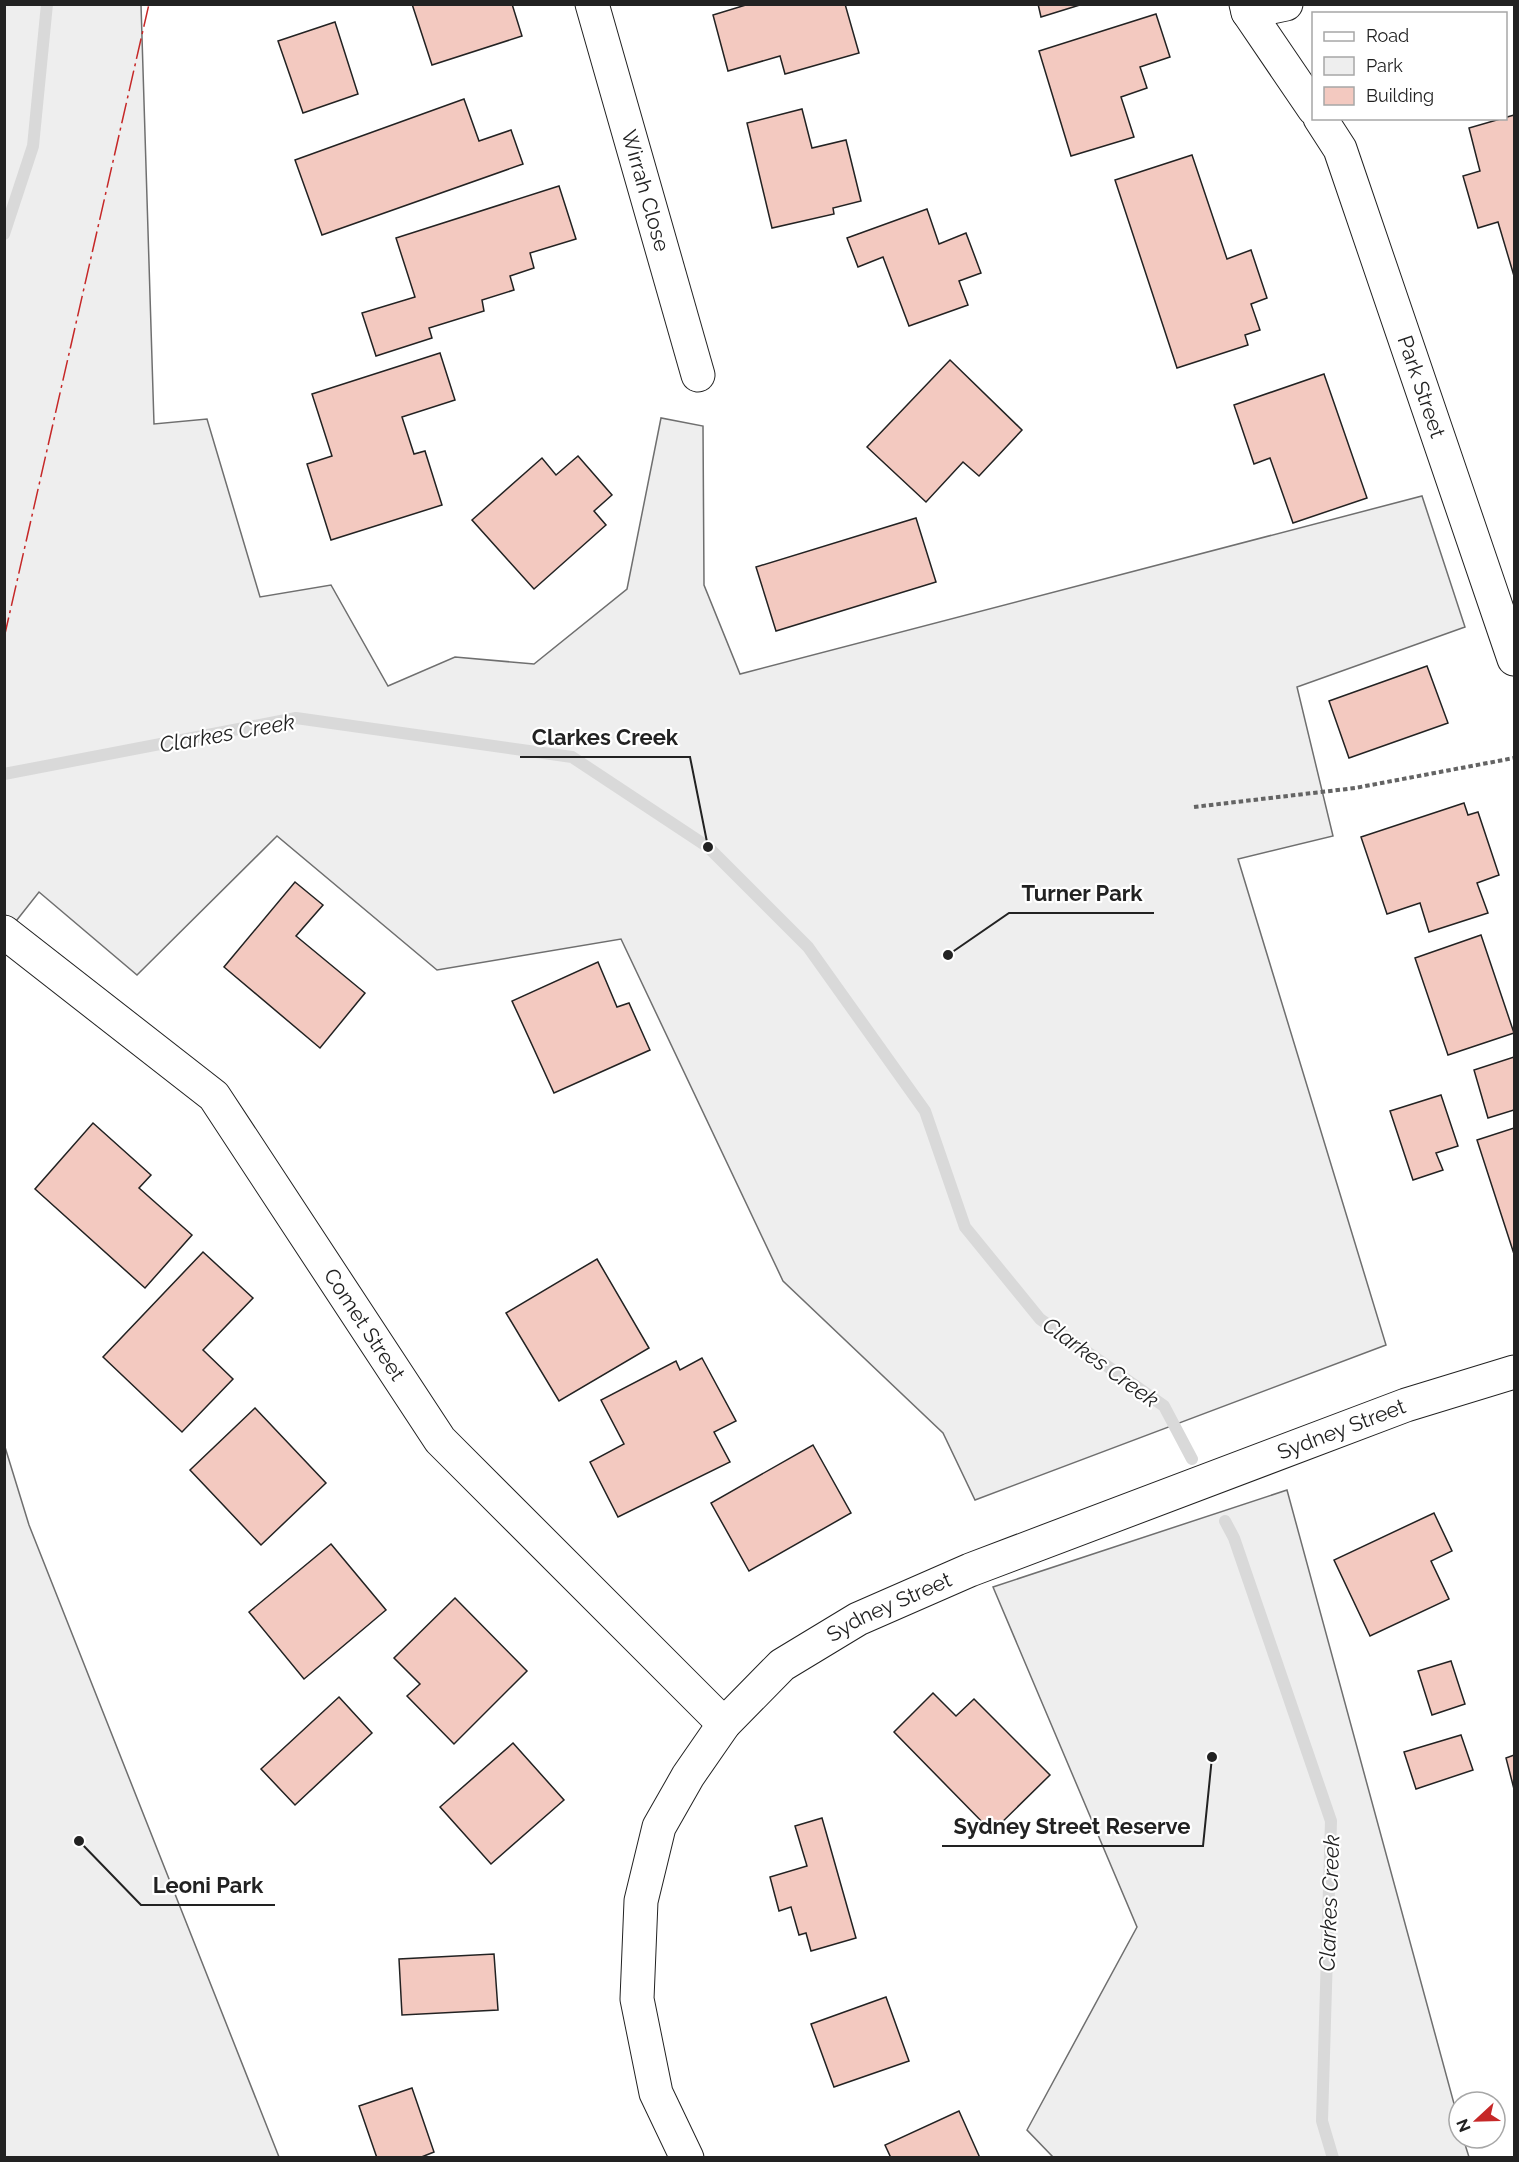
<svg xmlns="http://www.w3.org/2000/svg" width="1519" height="2162" font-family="Raleway,sans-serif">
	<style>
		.green { fill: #eee; stroke: #6f6f6f; stroke-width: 1.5 }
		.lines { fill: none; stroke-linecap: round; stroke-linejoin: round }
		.stream { stroke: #d9d9d9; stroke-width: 12 }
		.building { fill: #f3c9c0; stroke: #222; stroke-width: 1.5 }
		.street-casing { stroke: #222; stroke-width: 35 }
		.path { stroke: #646464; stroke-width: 4; stroke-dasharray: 4.5 3; stroke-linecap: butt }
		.street { stroke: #fff; stroke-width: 33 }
		.power { stroke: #c62828; stroke-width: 1.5; stroke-dasharray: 21 4.5 3 4.5; stroke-linecap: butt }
		.labels { text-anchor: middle; stroke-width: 4.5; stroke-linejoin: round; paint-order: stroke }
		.street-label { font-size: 21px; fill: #222; stroke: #fff }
		.water-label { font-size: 22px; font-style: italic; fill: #222; stroke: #fff }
		.leader { fill: none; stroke: #222; stroke-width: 2 }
		.callout-dot { fill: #222; stroke: #fff; stroke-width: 2 }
		.callout-label { font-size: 22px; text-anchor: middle; font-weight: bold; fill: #222; stroke: #fff; stroke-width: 4.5; stroke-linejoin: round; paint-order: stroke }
	</style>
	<rect width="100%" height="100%" fill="#fff"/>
	<g class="green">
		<polygon points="5,5 141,5 154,424 207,419 260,597 331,585 388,686 455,657 534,664 627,589 661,418 703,426 704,585 740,674 1422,496 1465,627 1297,687 1333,836 1238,859 1386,1345 975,1500 943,1433 783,1281 621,939 437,970 277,836 137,975 39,892 5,935"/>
		<polygon points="5,1447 29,1525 279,2157 5,2157"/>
		<polygon points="1287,1490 1459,2122 1459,2138 1463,2138 1469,2157 1053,2157 1027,2130 1137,1927 993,1587"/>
	</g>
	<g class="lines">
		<g class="stream">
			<polyline points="4,234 33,146 47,4"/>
			<polyline points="4,774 296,718 572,757 708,847 808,947 925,1111 965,1227 1040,1319 1164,1406 1192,1459"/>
			<polyline points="1225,1521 1234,1538 1331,1821 1322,2121 1333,2158"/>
		</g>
	</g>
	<g class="building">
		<polygon points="412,4 512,4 522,36 432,65"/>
		<polygon points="749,4 845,4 859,53 785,74 780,56 728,71 713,15"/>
		<polygon points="1038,4 1083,4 1041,17"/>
		<polygon points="1156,14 1170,57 1140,67 1147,88 1121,97 1134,137 1071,156 1039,51"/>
		<polygon points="335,22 358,94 303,113 278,41"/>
		<polygon points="464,99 479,141 511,130 523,164 322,235 295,160"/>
		<polygon points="802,109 812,148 846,140 861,201 833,208 834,214 772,228 747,123"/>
		<polygon points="1514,115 1514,276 1498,222 1478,228 1463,176 1480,171 1469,128"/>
		<polygon points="1192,155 1227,259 1251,250 1267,298 1251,304 1260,330 1245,335 1248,345 1177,368 1115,180"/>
		<polygon points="559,186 576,239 530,253 534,268 510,276 514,290 482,300 484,311 429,328 432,338 376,356 362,313 415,297 396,238"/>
		<polygon points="927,209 939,244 966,233 981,273 959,281 968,305 909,326 883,257 858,267 847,238"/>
		<polygon points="440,353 455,400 402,417 414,454 425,451 442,505 331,540 307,464 332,456 312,394"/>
		<polygon points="950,360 1022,430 979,476 963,462 926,502 867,447"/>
		<polygon points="1324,374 1367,498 1293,523 1270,458 1254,464 1234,405"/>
		<polygon points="578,456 612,495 594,511 606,525 534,589 472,520 542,458 556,475"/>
		<polygon points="916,518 936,582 776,631 756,567"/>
		<polygon points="1427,666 1448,723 1349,758 1329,701"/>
		<polygon points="1464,803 1468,815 1478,812 1499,875 1477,883 1488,913 1429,932 1420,903 1387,914 1361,837"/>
		<polygon points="295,882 323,905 296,936 365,993 320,1048 224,967"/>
		<polygon points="1481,935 1514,1033 1448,1055 1415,958"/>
		<polygon points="598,962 617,1007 629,1003 650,1050 554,1093 512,1001"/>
		<polygon points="1514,1057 1514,1110 1488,1118 1474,1070"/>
		<polygon points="1441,1095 1458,1146 1436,1153 1443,1170 1413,1180 1390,1111"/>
		<polygon points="93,1123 151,1175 139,1188 192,1235 145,1288 35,1189"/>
		<polygon points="1514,1128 1514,1254 1477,1140"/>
		<polygon points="203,1252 253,1298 203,1350 233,1379 182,1432 103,1357"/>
		<polygon points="597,1259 649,1348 559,1401 506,1313"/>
		<polygon points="702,1358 736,1421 714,1432 730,1462 618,1517 590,1462 624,1444 601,1400 676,1361 680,1370"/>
		<polygon points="255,1408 326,1483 261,1545 190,1470"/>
		<polygon points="813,1445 851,1513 749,1571 711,1503"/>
		<polygon points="1434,1513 1452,1551 1431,1561 1449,1599 1370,1636 1334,1560"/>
		<polygon points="331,1544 386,1610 304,1679 249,1612"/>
		<polygon points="455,1598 527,1671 454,1744 407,1696 420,1684 394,1658"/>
		<polygon points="1451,1661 1465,1704 1432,1715 1418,1671"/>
		<polygon points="933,1693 956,1716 974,1699 1050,1775 992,1832 894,1732"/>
		<polygon points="339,1697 372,1733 295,1805 261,1769"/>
		<polygon points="1461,1735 1473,1770 1416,1789 1404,1752"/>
		<polygon points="513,1743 564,1800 491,1864 440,1807"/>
		<polygon points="1514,1755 1514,1789 1506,1758"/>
		<polygon points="822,1818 856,1938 811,1951 806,1933 799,1935 791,1907 779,1911 770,1877 807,1866 795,1826"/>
		<polygon points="494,1954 498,2010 402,2015 399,1959"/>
		<polygon points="886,1997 909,2061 834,2087 811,2024"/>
		<polygon points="412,2088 434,2152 419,2158 377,2158 359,2106"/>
		<polygon points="959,2111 980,2158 891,2158 885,2145"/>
	</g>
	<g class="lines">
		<g class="street-casing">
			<g id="street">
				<path id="s1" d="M592,4l106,371"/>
				<polyline points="1246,4 1248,12 1314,109"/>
				<polyline points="1248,12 1286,4"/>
				<path id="s2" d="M1320,118l20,31 174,510"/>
				<path id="s3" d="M4,932l210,164 226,344 284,284"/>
				<path id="s4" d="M687,2158l-31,-65 -19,-94 4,-98 18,-74 29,-51 36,-52 58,-59 76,-46 112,-49 436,-165 108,-33"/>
			</g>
		</g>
		<polyline class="path" points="1194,807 1355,788 1514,758"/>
		<use href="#street" class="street"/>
		<polyline class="power" points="4,638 149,4"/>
	</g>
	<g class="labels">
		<g class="street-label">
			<text dy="7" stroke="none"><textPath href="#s1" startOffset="194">Wirrah Close</textPath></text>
			<text dy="7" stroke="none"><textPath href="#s2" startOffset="288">Park Street</textPath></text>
			<text dy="7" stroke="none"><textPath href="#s3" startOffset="540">Comet Street</textPath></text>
			<text dy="7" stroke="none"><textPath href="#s4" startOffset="1155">Sydney Street</textPath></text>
			<text dy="7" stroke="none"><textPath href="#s4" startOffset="669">Sydney Street</textPath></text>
		</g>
		<g class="water-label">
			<text transform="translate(227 733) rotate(-10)" y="8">Clarkes Creek</text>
			<text transform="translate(1101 1362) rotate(36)" y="8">Clarkes Creek</text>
			<text transform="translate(1329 1903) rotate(-88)" y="8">Clarkes Creek</text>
		</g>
	</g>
	<path class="leader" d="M708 847L690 757H520M948 955L1009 913H1154M1212 1757L1203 1846H942M79 1841L141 1905H275"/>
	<g class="callout-dot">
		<circle cx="708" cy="847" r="6"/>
		<circle cx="948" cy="955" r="6"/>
		<circle cx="1212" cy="1757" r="6"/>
		<circle cx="79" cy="1841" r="6"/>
	</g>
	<g class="callout-label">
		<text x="605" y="745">Clarkes Creek</text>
		<text x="1082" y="901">Turner Park</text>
		<text x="1072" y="1834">Sydney Street Reserve</text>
		<text x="208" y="1893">Leoni Park</text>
	</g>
	<rect width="1519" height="2162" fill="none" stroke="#222222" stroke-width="12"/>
	<rect x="1312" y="12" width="195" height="108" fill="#ffffff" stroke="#a7a7a7" stroke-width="1.5"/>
	<rect x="1324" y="32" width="30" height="9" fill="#ffffff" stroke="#a7a7a7" stroke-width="1.5"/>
	<text x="1366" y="42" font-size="18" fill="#222222">Road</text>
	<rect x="1324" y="57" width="30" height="18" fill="#eeeeee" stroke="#a7a7a7" stroke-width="1.5"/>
	<text x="1366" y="72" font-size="18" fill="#222222">Park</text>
	<rect x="1324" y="87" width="30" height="18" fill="#f3c9c0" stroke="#a7a7a7" stroke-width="1.5"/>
	<text x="1366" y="102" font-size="18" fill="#222222">Building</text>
	<g transform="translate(1477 2120) rotate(248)"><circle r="28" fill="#ffffff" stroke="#a7a7a7" stroke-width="1.5"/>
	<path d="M0-4.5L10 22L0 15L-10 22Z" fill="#c62828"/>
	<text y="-9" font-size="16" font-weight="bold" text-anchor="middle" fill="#222222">N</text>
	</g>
</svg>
